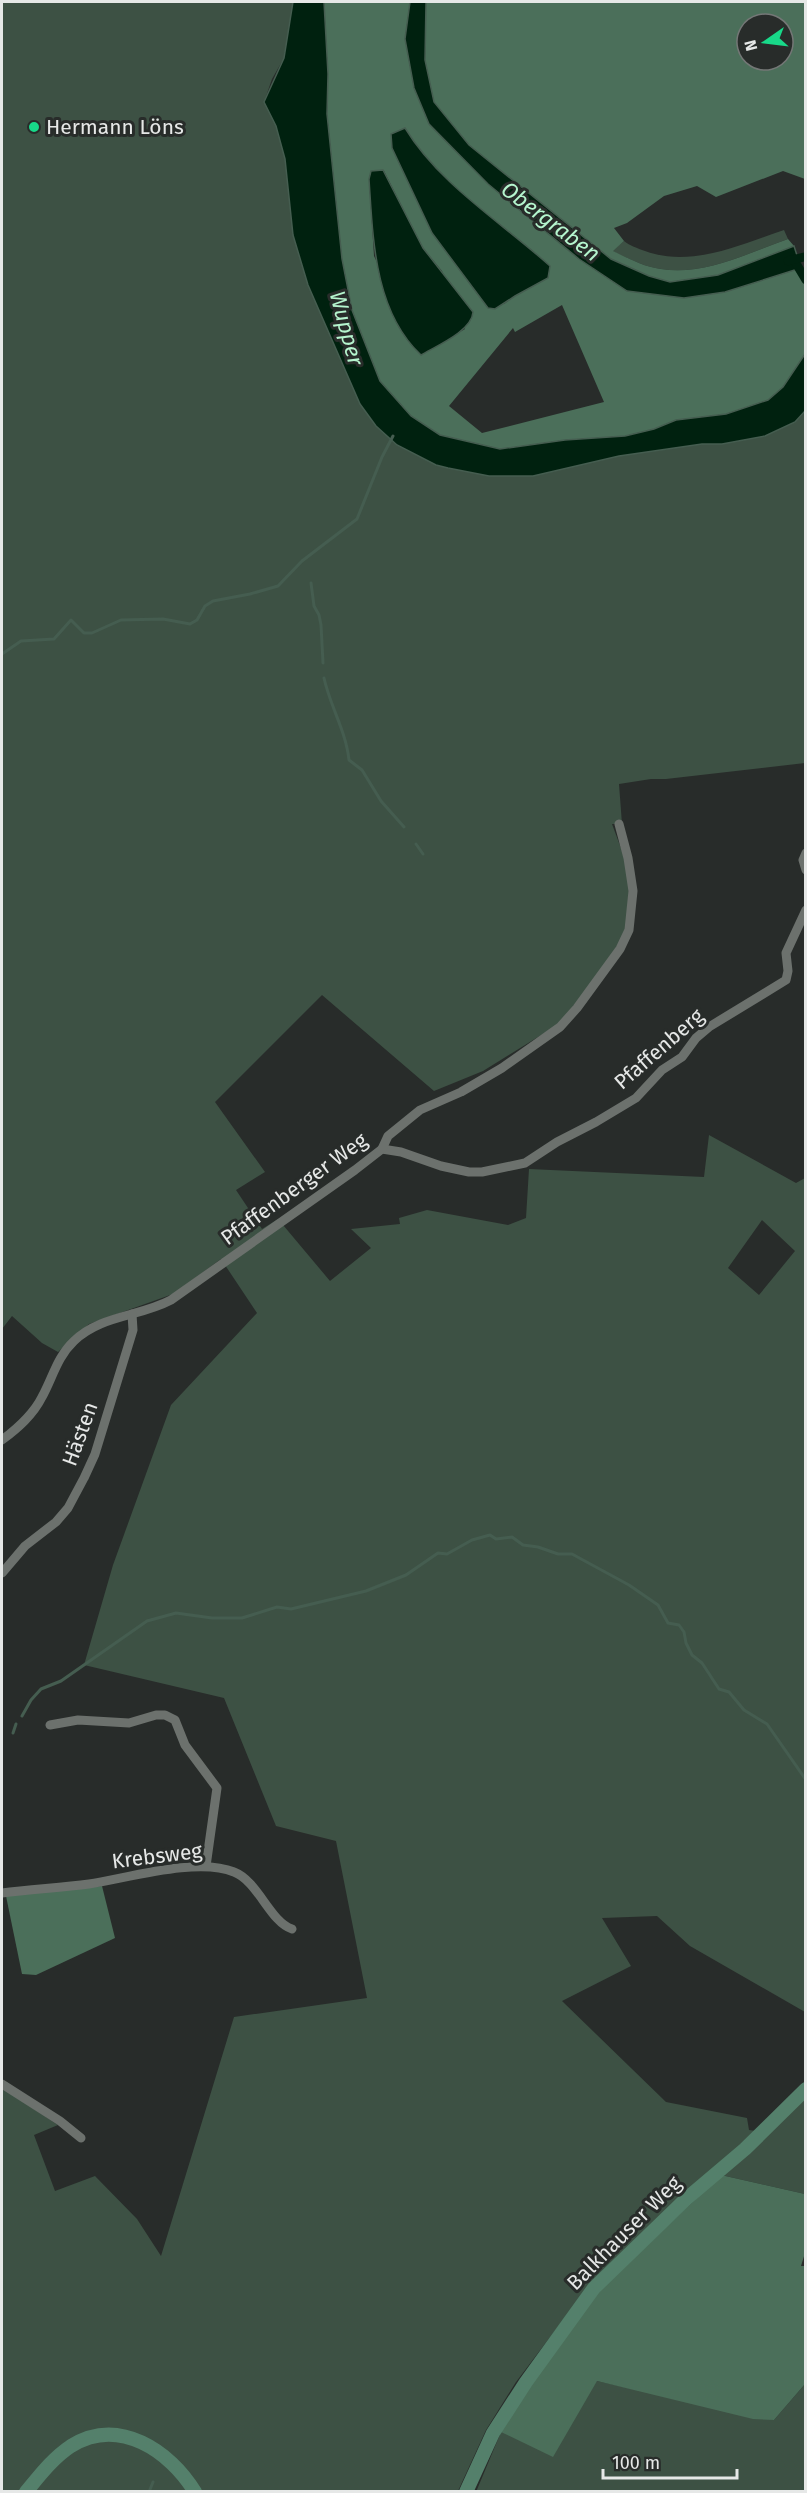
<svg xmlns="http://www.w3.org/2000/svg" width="807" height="2493" font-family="'Fira Sans',sans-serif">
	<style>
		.green { fill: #3d5144; fill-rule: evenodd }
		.forest { fill: #4b6f5a; fill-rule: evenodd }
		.water { fill: #00210f; stroke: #455d50; stroke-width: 1.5 }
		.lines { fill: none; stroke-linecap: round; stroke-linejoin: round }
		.stream { stroke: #455d50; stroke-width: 3 }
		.canal { stroke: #00210f; stroke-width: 9 }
		.street { stroke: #6c716d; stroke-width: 9 }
		.secondary { stroke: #54806b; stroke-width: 14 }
		.poi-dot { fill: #18d989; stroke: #282c2a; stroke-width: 2 }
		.labels { text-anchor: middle; stroke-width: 6; stroke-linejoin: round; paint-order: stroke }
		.poi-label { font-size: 21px; fill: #e6e8e7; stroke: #282c2a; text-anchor: start }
		.street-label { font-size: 21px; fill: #e6e8e7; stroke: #282c2a }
		.water-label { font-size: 22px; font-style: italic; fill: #b5f5ce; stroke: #282c2a }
	</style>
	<rect width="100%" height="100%" fill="#282c2a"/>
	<g class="green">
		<path d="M2,2h291l-9,56 -12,21 -8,23 12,24 9,33 8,76 15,50 52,119 16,22 21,19 39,20 12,3 41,8h44l86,-20 83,-12h20l73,-22 10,-11v352l-139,16h-15l-32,5 3,40h-10l13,35 5,35 -4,37 -22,36 -45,57 -76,47 -49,20 -112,-96 -107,107 50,70 -29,18 26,39 16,-10 52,62 41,-33 -20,-19 49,-5 -1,-6 28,-8 81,15 18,-7 3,-49 175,8 5,-42 87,48 9,-5v834l-115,-66 -33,-30 -55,2 29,48 -69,35 104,101 81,16 2,12 7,1 -168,156 -72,95 -30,48 -28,61h-456v-403l56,37 -24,10 21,56 40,-15 42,43 24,37 73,-239 133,-19 -31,-157 -60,-15 -52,-128 -140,-33 29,-100 58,-160 86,-92 -36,-54 -48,35 -84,30 -31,28 -16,-9 -30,-27 -10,13zM762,1220l33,31 -36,44 -31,-27z"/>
		<path d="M784,230l4,9c-40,14 -84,37 -127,30 -17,-2 -33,-11 -49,-18l12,-10c6,5 13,7 21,10 46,17 94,-6 139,-21z"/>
		<polygon points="805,2095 805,2194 721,2175"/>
		<polygon points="597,2381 774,2420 805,2384 805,2491 476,2492 501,2432"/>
	</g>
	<g class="forest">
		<path d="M324,2h86l-5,37 9,49 15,36 59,60 91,75 48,32 98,1 76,-24 4,11v75l-22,33 -15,13 -42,14 -50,6 -22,9 -29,7 -60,4 -65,9 -60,-14 -29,-19 -31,-35 -28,-71 -10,-51 -15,-145 1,-40zM404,128c37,57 96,93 146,138l-2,12 -33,18 -11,8 -26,-9 -46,-62 -40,-85zM371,171h13l39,77 19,23 23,58 -44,26 -47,-99 -5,-77zM562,305l42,97 -122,31 -33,-27 64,-78 2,4z"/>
		<path d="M426,2h379v177l-22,-8 -67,26 -19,-11 -33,10 -37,27 -13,5 10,13 -11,10c15,7 31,16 48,18 43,7 87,-16 127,-30l6,7 -76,29 -48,7 -21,-6 -38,-17 -142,-114 -35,-43 -9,-42zM747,24h36v36h-36z"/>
		<polygon points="102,1886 115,1938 36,1975 22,1974 6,1896"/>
		<polygon points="721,2175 805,2194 805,2253 801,2266 805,2266 805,2384 774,2420 753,2419 597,2381 553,2457 501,2432 536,2376 599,2291"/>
	</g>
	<g class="water">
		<polygon points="293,2 324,2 328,74 327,114 342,259 352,310 380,381 411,416 440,435 500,449 565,440 625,436 654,429 676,420 726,414 768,400 783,387 805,354 805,411 795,422 765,436 722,444 702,444 619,456 533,476 489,476 448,468 436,465 397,445 376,426 360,404 308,285 293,235 285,159 276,126 264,102 284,58"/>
		<polygon points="410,2 426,2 425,60 434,102 469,145 611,259 649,276 670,282 718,275 794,246 801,268 725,292 684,298 627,291 579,259 488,184 429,124 414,88 405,39"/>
		<path d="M405,128c34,56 96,94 145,138l-2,12 -33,18 -20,13 -7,-1 -56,-75 -40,-85 -1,-14z"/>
		<path d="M383,170l40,78 50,64c-1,19 -37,34 -52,43 -47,-44 -48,-117 -52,-176l2,-8z"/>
	</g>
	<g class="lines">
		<g class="stream">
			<polyline points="311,583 314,606 319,615 321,625 323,663"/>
			<polyline points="2,654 21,641 54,639 71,620 84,633 92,633 121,620 163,619 190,624 197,620 205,606 213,601 250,594 278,586 302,561 357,519 382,457 393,436"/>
			<path d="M324,678c6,28 22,53 25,82l13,10 19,31 23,26"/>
			<polyline points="416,844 423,854"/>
			<polyline points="22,1716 31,1700 41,1689 61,1681 147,1621 176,1613 212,1618 242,1618 277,1607 291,1609 366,1591 406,1575 438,1553 447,1554 472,1540 490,1535 496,1539 512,1537 523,1545 538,1547 558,1554 572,1554 629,1585 658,1605 668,1623 679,1625 684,1632 686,1643 692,1655 702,1663 719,1689 729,1692 744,1710 767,1724 806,1780"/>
			<polyline points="13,1733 16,1724"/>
			<polyline points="149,2492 153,2482"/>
		</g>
		<g class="canal">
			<polyline points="794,260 806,280"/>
			<polyline points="788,261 804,257"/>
		</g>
		<g class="street">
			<polyline points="806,853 803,860 806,870"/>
			<polyline points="382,1149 401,1152 441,1166 469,1172 482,1172 525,1163 557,1142 596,1122 636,1098 662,1070 682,1057 696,1038 709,1027 786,980 788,971 786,953 806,910"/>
			<path d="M2,1440c16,-12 31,-25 40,-43 11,-20 15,-40 32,-56 27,-26 65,-24 97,-41l184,-130 27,-21 6,-13 32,-26 41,-18 41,-24 58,-41 17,-19 43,-59 9,-19 4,-39 -5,-33 -9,-34"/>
			<polyline points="2,1573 25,1546 56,1522 68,1508 84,1478 95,1454 133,1330 132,1314"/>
			<polyline points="50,1725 78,1720 129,1723 156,1715 165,1715 175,1720 185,1745 217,1788 206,1866"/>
			<path d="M2,1893c28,-4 58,-5 87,-9 39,-6 109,-27 145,-12 24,9 36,50 58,57"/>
			<polyline points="2,2084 60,2121 81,2138"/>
		</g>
		<g class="secondary">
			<path d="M26,2492c14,-17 27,-34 45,-46 48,-30 99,5 124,46"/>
			<polyline points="466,2492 493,2433 526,2382 594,2288 686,2199 745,2149 806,2089"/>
		</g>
	</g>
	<circle class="poi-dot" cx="34" cy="127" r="6"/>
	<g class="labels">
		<g class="poi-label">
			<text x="46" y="134">Hermann Löns</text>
		</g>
		<g class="street-label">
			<text transform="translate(659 1049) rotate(-41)" y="7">Pfaffenberg</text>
			<text transform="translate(294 1189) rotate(-36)" y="7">Pfaffenberger Weg</text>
			<text transform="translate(80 1434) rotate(-70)" y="7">Hästen</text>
			<text transform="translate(157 1856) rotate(-7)" y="7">Krebsweg</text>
			<text transform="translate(624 2233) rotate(-45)" y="7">Balkhauser Weg</text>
		</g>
		<g class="water-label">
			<text transform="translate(551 221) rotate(37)" y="8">Obergraben</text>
			<text transform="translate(347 328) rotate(75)" y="8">Wupper</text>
		</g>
	</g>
	<rect width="807" height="2493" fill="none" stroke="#e6e8e7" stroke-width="6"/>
	<g transform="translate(765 42) rotate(256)"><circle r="28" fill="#282c2a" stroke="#747776" stroke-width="1.5"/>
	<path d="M0-4.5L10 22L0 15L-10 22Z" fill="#18d989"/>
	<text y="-9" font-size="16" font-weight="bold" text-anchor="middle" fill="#e6e8e7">N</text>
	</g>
	<path d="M603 2469v9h134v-9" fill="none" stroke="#e6e8e7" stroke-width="3"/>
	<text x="612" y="2469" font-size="18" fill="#e6e8e7" stroke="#282c2a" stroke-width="4.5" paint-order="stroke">100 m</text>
</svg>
